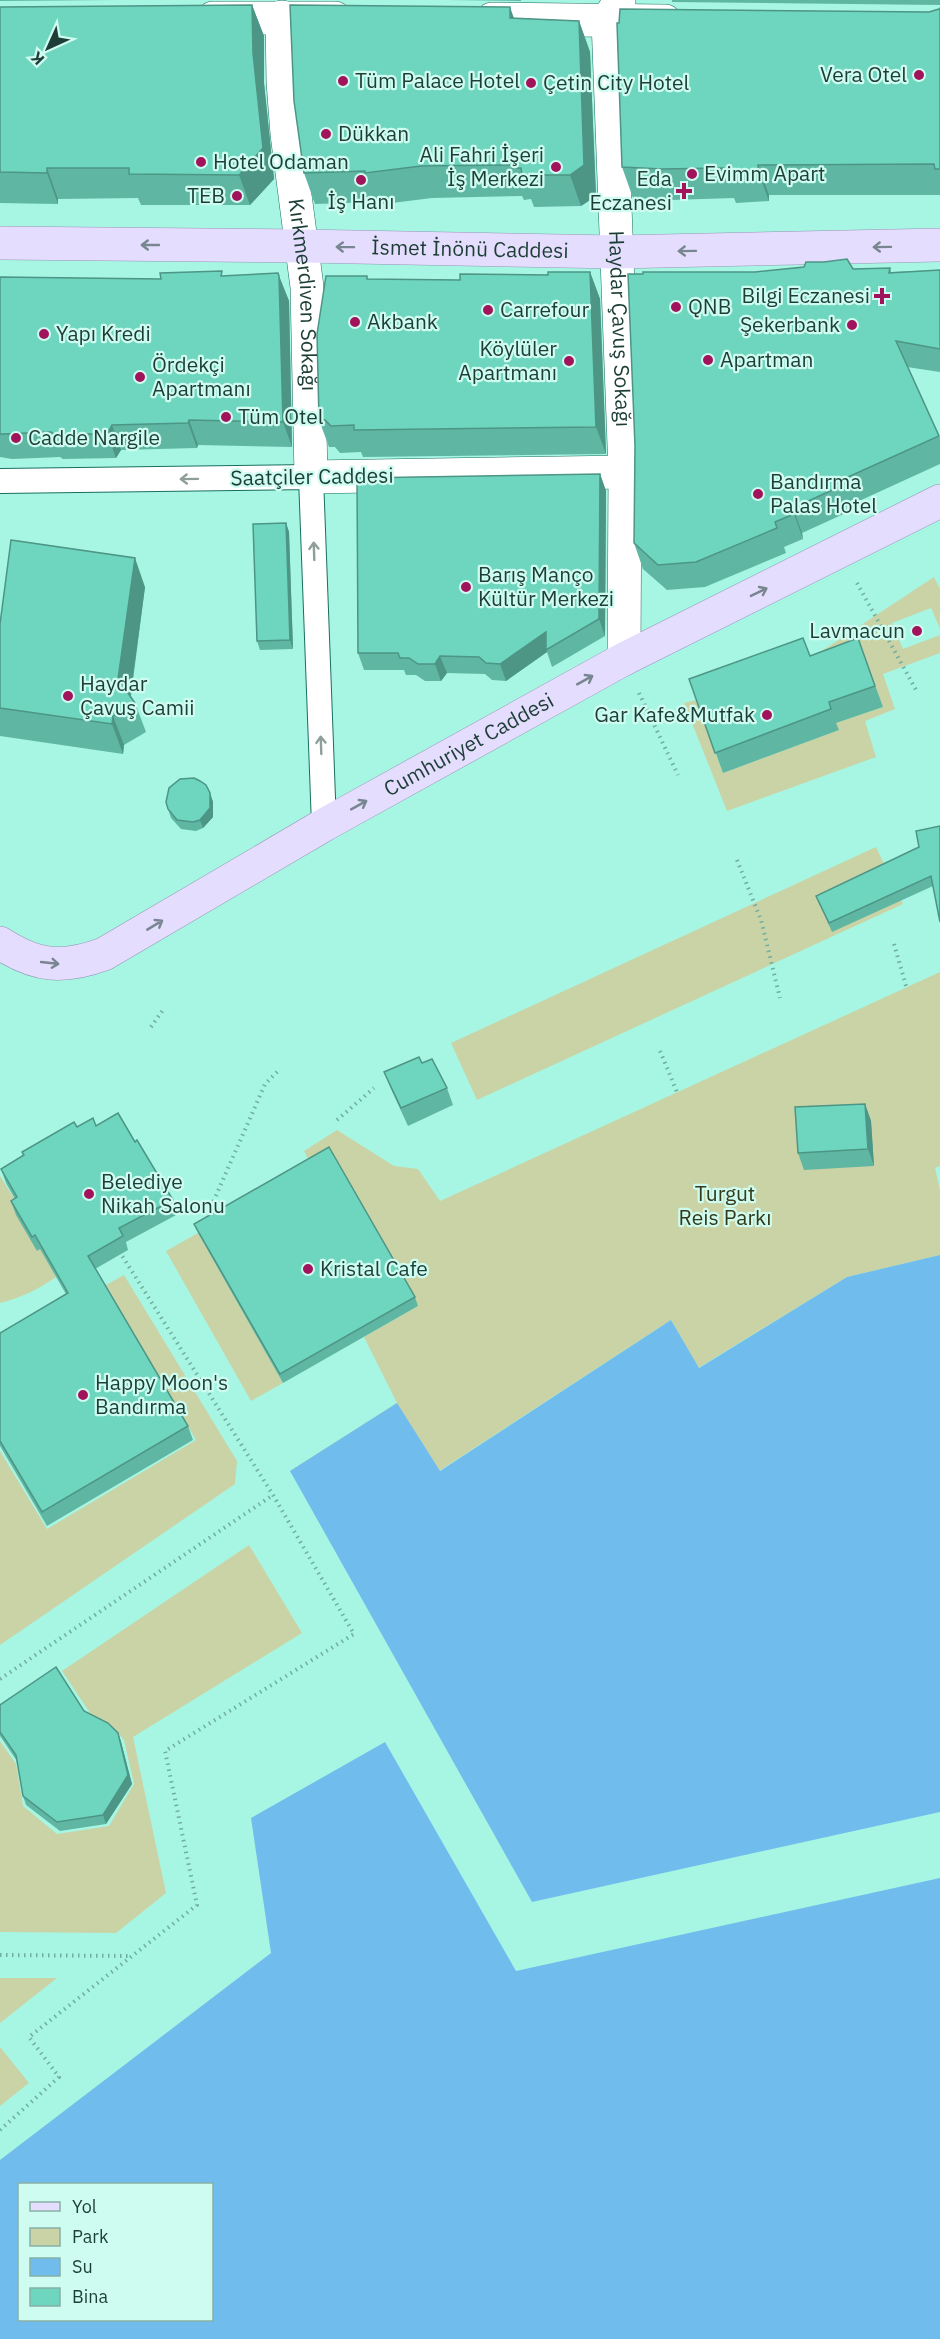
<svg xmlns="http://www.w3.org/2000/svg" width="940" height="2339" font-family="'IBM Plex Sans',sans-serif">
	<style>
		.green { fill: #cad3a6 }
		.water { fill: #70bded; fill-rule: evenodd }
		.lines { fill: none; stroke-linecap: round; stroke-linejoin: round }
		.lane-casing { stroke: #196f5f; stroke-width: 26 }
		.street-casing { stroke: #196f5f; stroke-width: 34 }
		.primary-casing { stroke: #9496b6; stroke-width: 34 }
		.path { stroke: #71ae9f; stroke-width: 4; stroke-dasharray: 1.5 4.5; stroke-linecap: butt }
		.lane { stroke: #fff; stroke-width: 24 }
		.street { stroke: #fff; stroke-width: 33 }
		.primary { stroke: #e5ddfd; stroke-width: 33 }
		.wall { fill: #5fb7a3 }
		.shaded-wall { fill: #4d9585 }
		.building { fill: #6ed5be; stroke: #4d9585; stroke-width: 1.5 }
		.oneway { stroke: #778690 }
		.oneway2 { stroke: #8e9e9a }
		.poi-dot { fill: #a1145c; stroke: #cffcf0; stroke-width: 2 }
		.labels { text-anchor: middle; stroke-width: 4.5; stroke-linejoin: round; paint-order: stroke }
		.poi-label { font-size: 21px; fill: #1d3e36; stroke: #cffcf0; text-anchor: start }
		.street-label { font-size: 21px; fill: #1d3e36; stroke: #cffcf0 }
		.park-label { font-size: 21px; fill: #343917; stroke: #cffcf0 }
	</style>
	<rect width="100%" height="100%" fill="#a7f6e3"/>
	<g class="green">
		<polygon points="934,577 940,589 940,629 931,608 892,623 903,649 940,635 940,653 883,674 895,709 865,721 876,757 727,811 684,703 696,700 723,773 838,730 835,723 883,707 811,658"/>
		<polygon points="876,847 903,904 477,1100 451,1043"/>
		<polygon points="940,972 940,1166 935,1168 940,1190 940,1255 847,1277 698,1368 671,1320 439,1471 413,1429 290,1471 397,1403 364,1337 418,1306 313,1168 304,1151 337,1130 394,1166 418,1169 440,1201"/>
		<path d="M0,1176l22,35 34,66c-17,12 -36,21 -56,26z"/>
		<polygon points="198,1233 283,1383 251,1401 166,1251"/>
		<polygon points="124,1275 237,1461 235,1484 0,1645 0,1451 47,1529 196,1440 106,1285"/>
		<polygon points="249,1545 302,1633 133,1737 166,1893 116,1933 0,1932 0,1741 16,1764 23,1806 57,1834 109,1826 134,1784 124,1740 114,1728 92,1716 62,1671"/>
		<polygon points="0,1978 57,1978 0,2023"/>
		<polygon points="0,2047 29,2083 0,2106"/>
	</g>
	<g class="water">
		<polygon points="940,1255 940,1812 532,1902 290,1471 397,1403 440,1471 671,1320 699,1368 847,1277"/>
		<path d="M385,1742l131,229 424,-93v461h-940v-179l271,-207 -20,-135zM212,2184v136h-192v-136z"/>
	</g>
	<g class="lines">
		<g class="lane-casing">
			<polyline id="lane" points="0,481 311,477 324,825"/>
		</g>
		<g class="street-casing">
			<g id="street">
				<path id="s1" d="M619,2l-11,18 17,452 -1,187"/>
				<path id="s2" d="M282,17l1,65 4,52 20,153 4,190 314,-5"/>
				<polyline points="213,18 335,18"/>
				<polyline points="492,19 665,21"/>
			</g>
		</g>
		<g class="primary-casing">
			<g id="primary">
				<path id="s3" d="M0,243l303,3 313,6 324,-7"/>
				<path id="s4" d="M0,943c37,24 63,26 104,11l220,-129 300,-166 316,-158"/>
			</g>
		</g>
		<g class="path">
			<polyline points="857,583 916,690"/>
			<polyline points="639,693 678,775"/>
			<polyline points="737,860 761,920 780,998"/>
			<polyline points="894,944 906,986"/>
			<polyline points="151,1027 163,1010"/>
			<polyline points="660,1051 677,1092"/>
			<polyline points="337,1120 374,1088"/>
			<polyline points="211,1207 265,1084 280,1069"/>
			<polyline points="0,1679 273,1495"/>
			<polyline points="0,1955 131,1956"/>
			<polyline points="0,2130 59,2077 29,2037 197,1905 165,1751 354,1634 273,1495 121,1254"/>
		</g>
		<use href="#lane" class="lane"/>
		<use href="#street" class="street"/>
		<use href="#primary" class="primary"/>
	</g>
	<g class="wall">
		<polygon points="0,0 117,0 0,1"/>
		<polygon points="446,0 521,0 521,1"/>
		<polygon points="672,0 940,0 940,5 672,2"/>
		<polygon points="252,5 264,36 264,83 274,179 250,205 141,205 138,198 58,199 58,204 0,203 0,7"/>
		<polygon points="940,8 940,195 769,195 769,201 736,203 734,198 672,200 633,198 622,167 929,12 939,9"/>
		<polygon points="514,18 579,21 590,52 596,196 581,206 534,207 531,199 524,200 522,196 432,198 376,205 375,202 315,204 304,173"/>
		<polygon points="890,268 891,272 940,270 940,372 907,367 940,438 940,464 846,507 848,512 802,533 803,539 784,547 786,553 705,587 667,590 643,569 634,543 755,272"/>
		<polygon points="590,272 600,299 606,454 363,457 361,452 340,453 335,447 329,447 319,420 368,279 460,280"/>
		<polygon points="223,276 279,276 289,301 292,447 198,445 197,448 121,450 116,458 63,459 60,457 12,459 0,457 0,277 161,279"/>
		<polygon points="600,474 606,491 605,636 552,667 547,652 506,681 492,680 485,674 447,673 441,681 425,681 416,675 406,675 404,670 364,670 358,653"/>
		<polygon points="286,523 289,532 293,649 260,650 257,641"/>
		<polygon points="145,587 131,696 135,703 146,732 124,745 123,754 0,736 0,624"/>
		<polygon points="858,638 883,707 836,723 839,730 723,773 689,679 810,656"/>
		<polygon points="210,793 213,802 213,817 203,828 196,831 181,829 171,818 168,809"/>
		<polygon points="940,826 933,886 832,932 816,896 919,847"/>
		<polygon points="422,1063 447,1088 453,1105 408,1126 391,1089 384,1072"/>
		<polygon points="865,1104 871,1121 874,1166 804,1170 798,1153"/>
		<polygon points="96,1126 135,1142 173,1200 178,1214 126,1242 128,1250 95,1269 188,1426 193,1440 47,1526 0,1446 0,1333 66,1294 40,1249 37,1251 16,1215 11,1201 15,1199 6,1183 1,1169 23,1156 22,1152 77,1127"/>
		<polygon points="194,1224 415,1297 418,1306 283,1383 198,1233"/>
		<polygon points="0,1705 84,1711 118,1733 121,1742 132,1784 106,1824 60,1831 26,1805 23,1796 17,1761 0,1736"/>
	</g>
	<g class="shaded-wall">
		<polygon points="252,5 264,36 264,83 274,179 250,205 239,175 253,53"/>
		<polygon points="510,7 521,38 510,18"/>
		<polygon points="579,21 590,52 596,196 581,206 570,175"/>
		<polygon points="758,165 769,195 769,201 758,171"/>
		<polygon points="47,168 58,199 58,204 47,173"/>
		<polygon points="590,272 600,299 606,454 596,427"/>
		<polygon points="279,276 289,301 292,447 283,422"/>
		<polygon points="189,420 198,445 197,448 188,423"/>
		<polygon points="112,425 121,450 116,458 107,434"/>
		<polygon points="600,474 606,491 605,636 599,619"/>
		<polygon points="793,508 802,533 803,539 794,514"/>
		<polygon points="286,523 289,532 293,649 290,640"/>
		<polygon points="135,558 145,587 129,706 118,679"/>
		<polygon points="546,632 547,652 506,681 500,664"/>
		<polygon points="440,656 447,673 441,681 435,664"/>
		<polygon points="113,716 124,745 123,754 112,724"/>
		<polygon points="210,793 213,802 213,817 203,828 200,820"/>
		<polygon points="865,1104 871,1121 874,1166 868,1149"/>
		<polygon points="118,1733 121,1742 132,1784 106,1824 103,1815"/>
	</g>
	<g class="building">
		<polygon points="252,5 253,53 263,148 239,175 129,174 129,168 47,168 47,173 0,172 0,7"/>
		<polygon points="290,5 510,7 510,18 579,21 584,165 570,175 522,175 521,168 512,168 512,165 421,166 365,173 365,171 304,173 294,101"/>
		<polygon points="940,8 940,169 935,169 934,164 758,165 758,171 725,172 724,168 661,169 622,167 617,23 619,23 620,9 929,12 939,9"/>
		<polygon points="847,259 853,269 890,268 889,273 940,270 940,349 896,341 939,436 837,482 839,487 793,508 794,514 775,522 777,528 696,562 658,565 634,543 635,446 628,274 643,274 643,272 755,272 804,267 806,262 824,262"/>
		<polygon points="222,271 221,276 278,273 279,276 283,422 189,420 188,423 112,425 107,434 54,434 51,432 3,434 0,434 0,277 161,279 160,273"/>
		<polygon points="548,272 590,272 596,427 354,430 354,425 331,426 325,420 319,420 317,334 326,276 367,276 367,279 460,280 460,274 548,275"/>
		<polygon points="600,474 599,619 546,650 546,632 500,664 486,663 479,657 440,656 435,664 418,664 409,658 400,658 398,653 358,653 357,478"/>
		<polygon points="286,523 290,640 257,641 253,524"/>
		<polygon points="11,540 135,558 118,679 135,703 113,716 112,724 0,708 0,624"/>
		<polygon points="803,638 810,656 858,638 875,686 829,702 831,709 715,753 689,679"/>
		<polygon points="194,778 200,781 206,785 210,793 210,808 200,820 193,822 177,820 168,809 166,802 169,788 180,779"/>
		<polygon points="940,826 940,922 931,876 829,923 816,896 919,847 916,831"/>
		<polygon points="419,1057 422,1063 432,1059 447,1088 401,1108 384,1072"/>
		<polygon points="865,1104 868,1149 798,1153 795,1107"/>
		<polygon points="118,1113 135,1142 137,1140 173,1200 119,1228 123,1236 88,1256 188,1426 42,1512 0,1441 0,1333 68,1293 35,1235 32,1237 11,1201 17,1197 1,1169 24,1155 22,1152 74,1122 77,1127 93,1118 96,1126"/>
		<polygon points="329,1147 415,1297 280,1374 194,1224"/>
		<polygon points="56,1667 84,1711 108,1723 118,1733 128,1775 103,1815 57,1822 23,1796 16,1755 0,1732 0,1705"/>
	</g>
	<defs><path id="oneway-shaft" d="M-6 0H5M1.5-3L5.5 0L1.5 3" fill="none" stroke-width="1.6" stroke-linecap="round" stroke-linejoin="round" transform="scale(1.5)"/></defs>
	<g class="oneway">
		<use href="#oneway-shaft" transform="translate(150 245) rotate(-180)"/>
		<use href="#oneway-shaft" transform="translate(345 247) rotate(-179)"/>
		<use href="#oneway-shaft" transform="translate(882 247) rotate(179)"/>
		<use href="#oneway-shaft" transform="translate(687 251) rotate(179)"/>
		<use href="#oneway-shaft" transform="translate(759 592) rotate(-26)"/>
		<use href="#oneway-shaft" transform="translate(585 680) rotate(-29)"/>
		<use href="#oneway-shaft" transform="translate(359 805) rotate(-29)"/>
		<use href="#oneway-shaft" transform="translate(155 925) rotate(-31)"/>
		<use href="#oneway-shaft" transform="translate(50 963) rotate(6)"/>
	</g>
	<g class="oneway2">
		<use href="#oneway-shaft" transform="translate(189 479) rotate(179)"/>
		<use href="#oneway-shaft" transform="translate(314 551) rotate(-92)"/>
		<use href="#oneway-shaft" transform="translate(321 745) rotate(-92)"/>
	</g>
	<g class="poi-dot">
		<circle cx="919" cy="75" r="6"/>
		<circle cx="343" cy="81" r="6"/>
		<circle cx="531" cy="83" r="6"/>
		<circle cx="326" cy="134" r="6"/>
		<circle cx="201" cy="162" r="6"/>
		<circle cx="556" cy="167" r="6"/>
		<circle cx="692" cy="174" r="6"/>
		<circle cx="361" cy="180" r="6"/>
		<path d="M681 182h6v6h6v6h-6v6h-6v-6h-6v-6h6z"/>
		<circle cx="237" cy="196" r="6"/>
		<path d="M879 287h6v6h6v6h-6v6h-6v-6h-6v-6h6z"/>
		<circle cx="676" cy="307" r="6"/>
		<circle cx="488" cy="310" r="6"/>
		<circle cx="355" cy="322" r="6"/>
		<circle cx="852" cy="325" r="6"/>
		<circle cx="44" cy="334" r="6"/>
		<circle cx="708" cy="360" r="6"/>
		<circle cx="569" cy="361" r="6"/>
		<circle cx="140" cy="377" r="6"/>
		<circle cx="226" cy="417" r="6"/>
		<circle cx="16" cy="438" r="6"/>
		<circle cx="758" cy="494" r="6"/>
		<circle cx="466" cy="587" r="6"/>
		<circle cx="917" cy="631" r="6"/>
		<circle cx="68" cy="696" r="6"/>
		<circle cx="767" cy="715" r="6"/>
		<circle cx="89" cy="1194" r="6"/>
		<circle cx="308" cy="1269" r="6"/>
		<circle cx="83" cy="1395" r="6"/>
	</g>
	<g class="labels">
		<g class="poi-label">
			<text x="907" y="82" text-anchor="end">Vera Otel</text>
			<text x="355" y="88">Tüm Palace Hotel</text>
			<text x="543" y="90">Çetin City Hotel</text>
			<text x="338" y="141">Dükkan</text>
			<text x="544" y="162" text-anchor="end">Ali Fahri İşeri<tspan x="544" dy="24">İş Merkezi</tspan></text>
			<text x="213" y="169">Hotel Odaman</text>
			<text x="704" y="181">Evimm Apart</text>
			<text x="672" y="186" text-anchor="end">Eda<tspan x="672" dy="24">Eczanesi</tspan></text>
			<text x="225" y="203" text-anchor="end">TEB</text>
			<text x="361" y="209" text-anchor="middle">İş Hanı</text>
			<text x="870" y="303" text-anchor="end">Bilgi Eczanesi</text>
			<text x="688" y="314">QNB</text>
			<text x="500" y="317">Carrefour</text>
			<text x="367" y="329">Akbank</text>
			<text x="840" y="332" text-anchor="end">Şekerbank</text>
			<text x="56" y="341">Yapı Kredi</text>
			<text x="557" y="356" text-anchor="end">Köylüler<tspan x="557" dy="24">Apartmanı</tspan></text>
			<text x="720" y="367">Apartman</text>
			<text x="152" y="372">Ördekçi<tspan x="152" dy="24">Apartmanı</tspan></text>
			<text x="238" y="424">Tüm Otel</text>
			<text x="28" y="445">Cadde Nargile</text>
			<text x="770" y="489">Bandırma<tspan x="770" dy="24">Palas Hotel</tspan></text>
			<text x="478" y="582">Barış Manço<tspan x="478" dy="24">Kültür Merkezi</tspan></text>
			<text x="905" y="638" text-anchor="end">Lavmacun</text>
			<text x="80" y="691">Haydar<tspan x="80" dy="24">Çavuş Camii</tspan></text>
			<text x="755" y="722" text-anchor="end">Gar Kafe&amp;Mutfak</text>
			<text x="101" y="1189">Belediye<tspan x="101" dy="24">Nikah Salonu</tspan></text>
			<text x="320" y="1276">Kristal Cafe</text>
			<text x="95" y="1390">Happy Moon's<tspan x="95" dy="24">Bandırma</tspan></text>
		</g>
		<g class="street-label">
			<text dy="7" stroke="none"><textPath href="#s3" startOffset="470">İsmet İnönü Caddesi</textPath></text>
			<text dy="7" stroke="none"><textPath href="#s2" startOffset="279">Kırkmerdiven Sokağı</textPath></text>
			<text dy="7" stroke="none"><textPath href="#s1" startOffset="330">Haydar Çavuş Sokağı</textPath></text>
			<text transform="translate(312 477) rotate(-1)" y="7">Saatçiler Caddesi</text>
			<text dy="7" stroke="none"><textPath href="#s4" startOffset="530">Cumhuriyet Caddesi</textPath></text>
		</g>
		<g class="park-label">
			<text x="725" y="1201">Turgut<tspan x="725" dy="24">Reis Parkı</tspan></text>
		</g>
	</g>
	<rect x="18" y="2183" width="195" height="138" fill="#cffcf0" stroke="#88b0a6" stroke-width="1.5"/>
	<rect x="30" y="2202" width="30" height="9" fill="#e5ddfd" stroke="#88b0a6" stroke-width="1.5"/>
	<text x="72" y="2213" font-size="18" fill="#1d3e36">Yol</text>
	<rect x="30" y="2228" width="30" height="18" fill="#cad3a6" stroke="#88b0a6" stroke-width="1.5"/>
	<text x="72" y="2243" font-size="18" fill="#1d3e36">Park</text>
	<rect x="30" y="2258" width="30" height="18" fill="#70bded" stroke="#88b0a6" stroke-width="1.5"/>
	<text x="72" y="2273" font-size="18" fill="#1d3e36">Su</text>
	<rect x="30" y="2288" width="30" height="18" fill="#6ed5be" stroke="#88b0a6" stroke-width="1.5"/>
	<text x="72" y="2303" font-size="18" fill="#1d3e36">Bina</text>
	<g transform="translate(48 48) rotate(225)" stroke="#cffcf0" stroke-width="4.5" paint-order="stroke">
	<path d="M0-4.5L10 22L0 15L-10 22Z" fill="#1d3e36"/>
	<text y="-9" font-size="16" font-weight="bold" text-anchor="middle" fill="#1d3e36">K</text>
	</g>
</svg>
